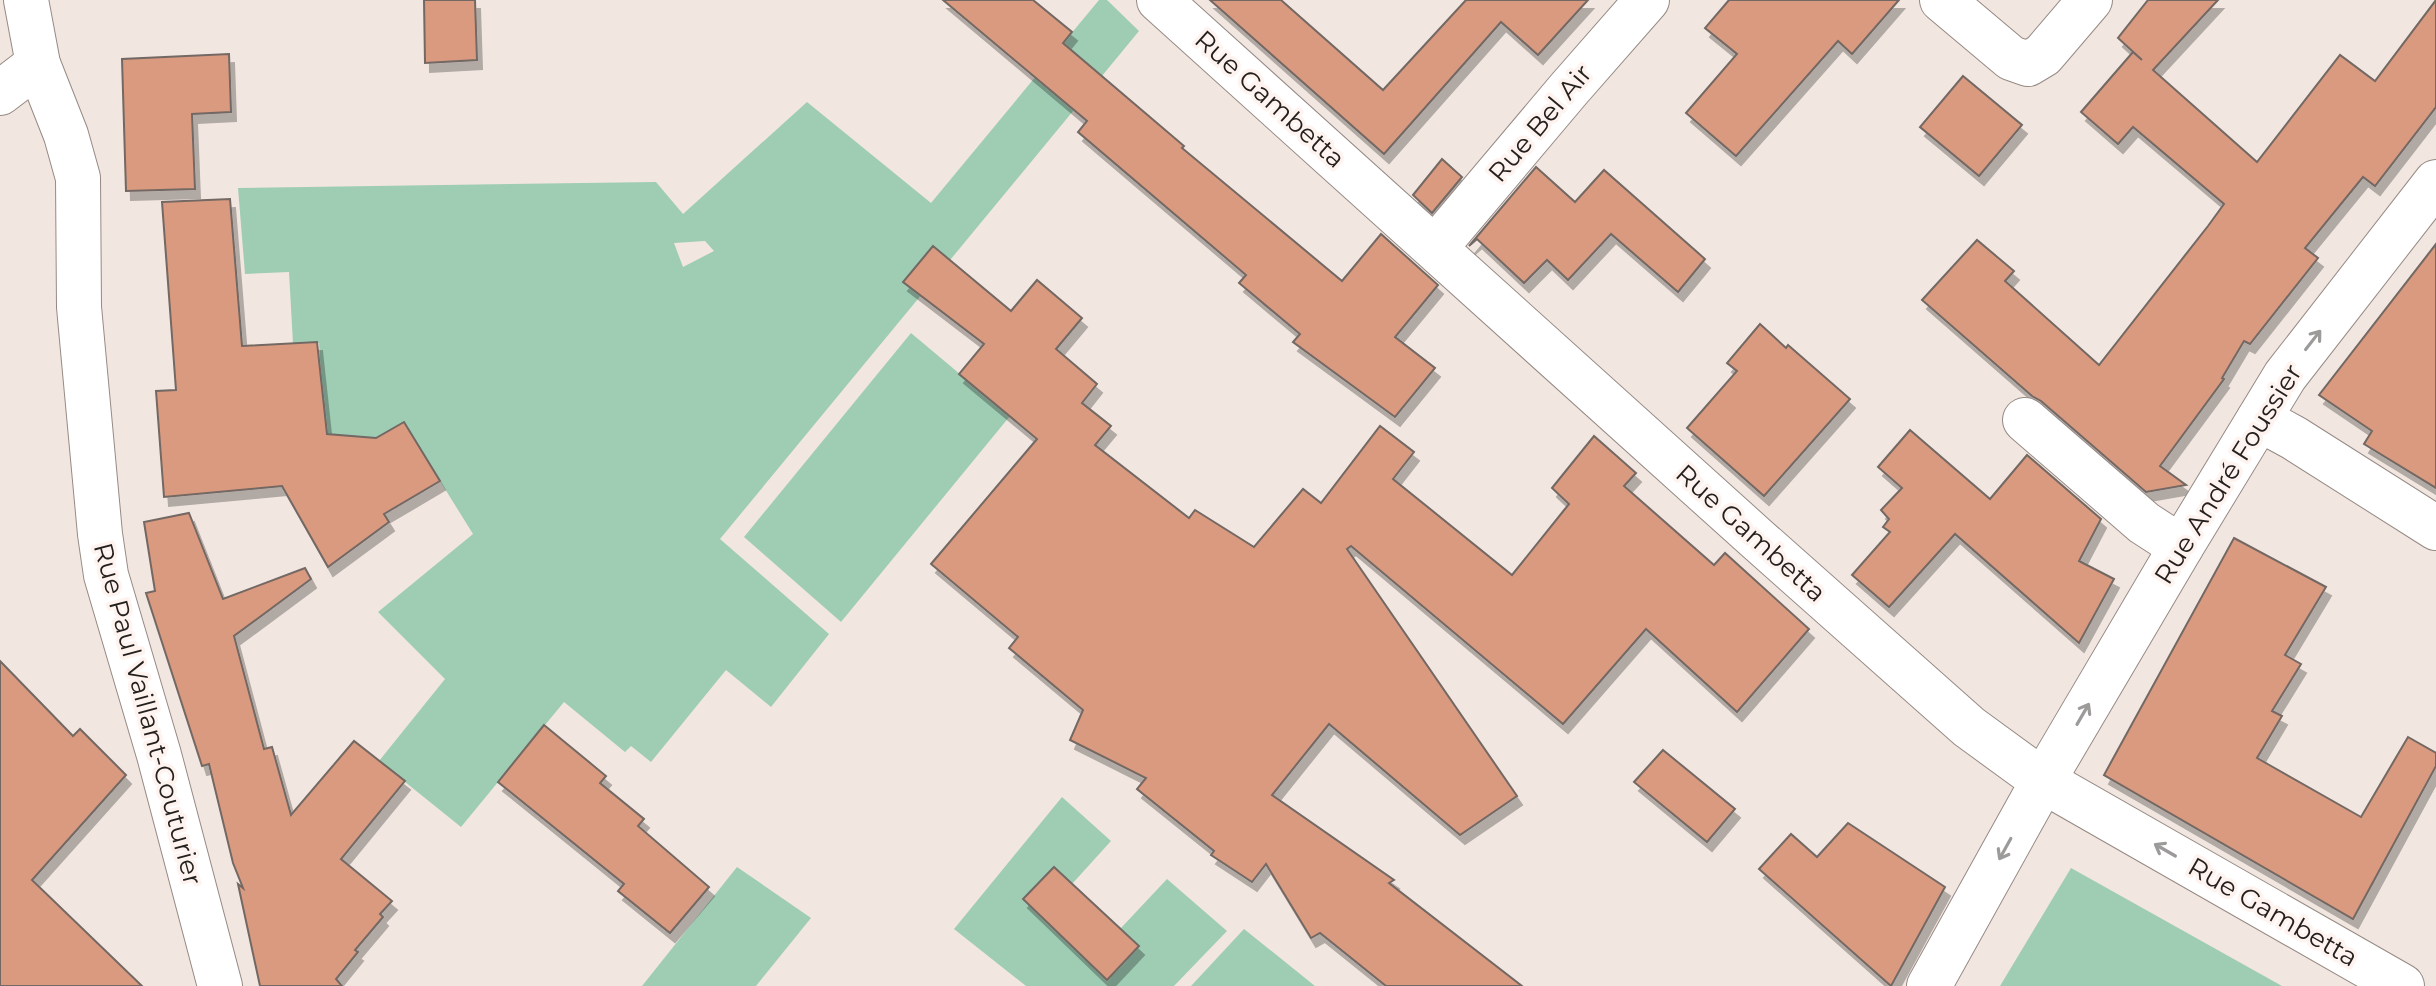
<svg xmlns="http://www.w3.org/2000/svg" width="2436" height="986" font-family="Montserrat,sans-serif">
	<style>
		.green { fill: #9fcdb4; fill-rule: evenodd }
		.building { fill: #d99a7f; stroke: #736863; stroke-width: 2; filter: url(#shadow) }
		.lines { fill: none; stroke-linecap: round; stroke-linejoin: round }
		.minor-casing { stroke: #968a85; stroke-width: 46 }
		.minor { stroke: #fff; stroke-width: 44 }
		.oneway { stroke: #9c9b9a }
		.labels { text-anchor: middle; stroke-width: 7; stroke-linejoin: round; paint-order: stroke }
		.street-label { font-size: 26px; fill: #24201e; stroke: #fef3ef }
	</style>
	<defs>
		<filter id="shadow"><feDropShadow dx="5" dy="9" stdDeviation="0" flood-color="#0004"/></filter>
	</defs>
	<rect width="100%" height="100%" fill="#f2e6e0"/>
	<g class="green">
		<path d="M1099,0h8l32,31 -419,508 109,95 -58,73 -45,-37 -75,92 -20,-16 -6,6 -61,-50 -103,125 -82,-66 66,-82 -67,-67 95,-78 -69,-111 -27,14 -57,4 -2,-37 3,-25 -2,-36 -26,1 -4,-72 -44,2 -7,-86 418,-6 27,32 124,-112 124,101zM705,241l9,10 -31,16 -9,-24z"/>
		<polygon points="911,333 1010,416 841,622 744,537"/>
		<polygon points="1062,797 1111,841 1072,884 1121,928 1167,879 1227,931 1174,986 1026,986 954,929"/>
		<polygon points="737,867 811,918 756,986 642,986"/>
		<polygon points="2071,868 2282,986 2000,986"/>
		<polygon points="1244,929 1315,986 1191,986"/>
	</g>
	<g class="building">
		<polygon points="424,0 475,0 477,60 425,63"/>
		<polygon points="943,0 1033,0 1072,32 1063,43 1184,146 1182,148 1342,281 1381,234 1438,285 1395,337 1435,368 1395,417 1293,342 1300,334 1239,283 1246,275 1078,132 1087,121"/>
		<polygon points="1210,0 1281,0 1383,90 1466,0 1588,0 1538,55 1501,22 1384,154"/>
		<polygon points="1729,0 1899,0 1852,54 1838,41 1736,156 1686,113 1737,54 1705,28"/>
		<polygon points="2148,0 2218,0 2153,70 2257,162 2340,55 2375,81 2436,0 2436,107 2375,186 2363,177 2305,248 2318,258 2250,344 2244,341 2222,378 2224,379 2160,466 2186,485 2146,492 2041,401 2032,396 1922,300 1977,240 2014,271 2005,281 2099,365 2208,226 2224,204 2133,127 2118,144 2081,112 2133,52 2142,60 2118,38"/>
		<polygon points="229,54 231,112 192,114 195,189 126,191 122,59"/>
		<polygon points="1963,76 2022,125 1979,176 1920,127"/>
		<polygon points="1442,159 1462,177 1432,213 1413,195"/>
		<polygon points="1536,167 1575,202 1604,170 1705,259 1678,292 1611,234 1568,280 1547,260 1524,283 1477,239 1469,246"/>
		<polygon points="230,199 242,346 317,342 327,434 376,438 404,422 440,481 384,514 389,522 328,567 282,486 164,497 156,391 176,390 162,202"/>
		<polygon points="2436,244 2436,488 2364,444 2372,431 2319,395"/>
		<polygon points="933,246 1011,311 1037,280 1082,318 1056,349 1097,384 1082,403 1111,426 1095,445 1189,518 1195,510 1254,547 1303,489 1321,503 1380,426 1414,452 1393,479 1512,575 1569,504 1552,488 1594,436 1636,473 1624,486 1714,565 1725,553 1809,629 1737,712 1646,629 1563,724 1351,546 1347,549 1517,796 1460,835 1329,724 1272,795 1394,880 1389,883 1522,986 1386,986 1320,933 1311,938 1266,864 1252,882 1211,855 1214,851 1137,789 1146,778 1070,740 1083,710 1009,648 1018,637 931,564 1037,439 959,374 984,344 903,282"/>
		<polygon points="1760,324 1786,348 1788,345 1850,399 1764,496 1687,428 1737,371 1727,363"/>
		<polygon points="1910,430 1990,499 2027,455 2101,519 2079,561 2114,579 2079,643 1955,534 1889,607 1852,575 1890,532 1883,527 1889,519 1881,510 1902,488 1878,467"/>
		<polygon points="189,513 223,599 305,568 311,579 234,636 264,749 272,747 291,815 354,741 405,781 341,859 392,901 380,914 383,917 355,950 358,952 336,979 342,986 260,986 238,884 243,888 233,863 209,764 202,766 146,593 155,591 144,522"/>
		<polygon points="2234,538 2326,587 2285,655 2301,664 2272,711 2282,716 2257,758 2361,817 2408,737 2436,753 2436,766 2353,919 2104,775"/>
		<polygon points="0,661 73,736 80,729 126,775 32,880 142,986 0,986"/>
		<polygon points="544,725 606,776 600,783 644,819 638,826 709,887 670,933 618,891 624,884 498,782"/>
		<polygon points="1663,750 1735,809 1707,842 1634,782"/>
		<polygon points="1848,823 1945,887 1891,986 1759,869 1791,834 1817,857"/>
		<polygon points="1054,867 1139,946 1107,980 1023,899"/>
	</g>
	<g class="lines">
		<g class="minor-casing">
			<g id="minor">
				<polyline points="26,0 38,64 66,135 78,178 79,307 100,534 106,575 159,755 220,986"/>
				<polyline points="1159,0 1756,538 1969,727 2043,781 2402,986"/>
				<polyline points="1942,0 2011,58 2028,64 2043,55 2090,0"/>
				<polyline points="0,93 38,64"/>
				<polyline points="1435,248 1569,89 1647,0"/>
				<polyline points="2259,419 2294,438 2436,528"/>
				<polyline points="2025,420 2144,523 2181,547"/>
				<polyline points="1929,986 2043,781 2181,547 2285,376 2436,182"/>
			</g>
		</g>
		<use href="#minor" class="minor"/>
	</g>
	<defs><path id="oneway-shaft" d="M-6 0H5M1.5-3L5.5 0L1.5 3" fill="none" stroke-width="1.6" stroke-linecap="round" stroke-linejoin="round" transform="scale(2)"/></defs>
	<g class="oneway">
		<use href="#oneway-shaft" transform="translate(2313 340) rotate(-52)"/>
		<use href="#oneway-shaft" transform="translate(2083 714) rotate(-60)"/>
		<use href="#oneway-shaft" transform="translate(2005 849) rotate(119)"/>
		<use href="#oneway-shaft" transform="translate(2165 850) rotate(-150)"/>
	</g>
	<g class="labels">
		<g class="street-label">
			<text transform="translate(1270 99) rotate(42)" y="9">Rue Gambetta</text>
			<text transform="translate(1540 123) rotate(-50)" y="9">Rue Bel Air</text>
			<text transform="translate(2228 474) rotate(-58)" y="9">Rue André Foussier</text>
			<text transform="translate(1751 533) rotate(42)" y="9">Rue Gambetta</text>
			<text transform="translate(148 714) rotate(75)" y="9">Rue Paul Vaillant-Couturier</text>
			<text transform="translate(2273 912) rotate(30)" y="9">Rue Gambetta</text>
		</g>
	</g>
</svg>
